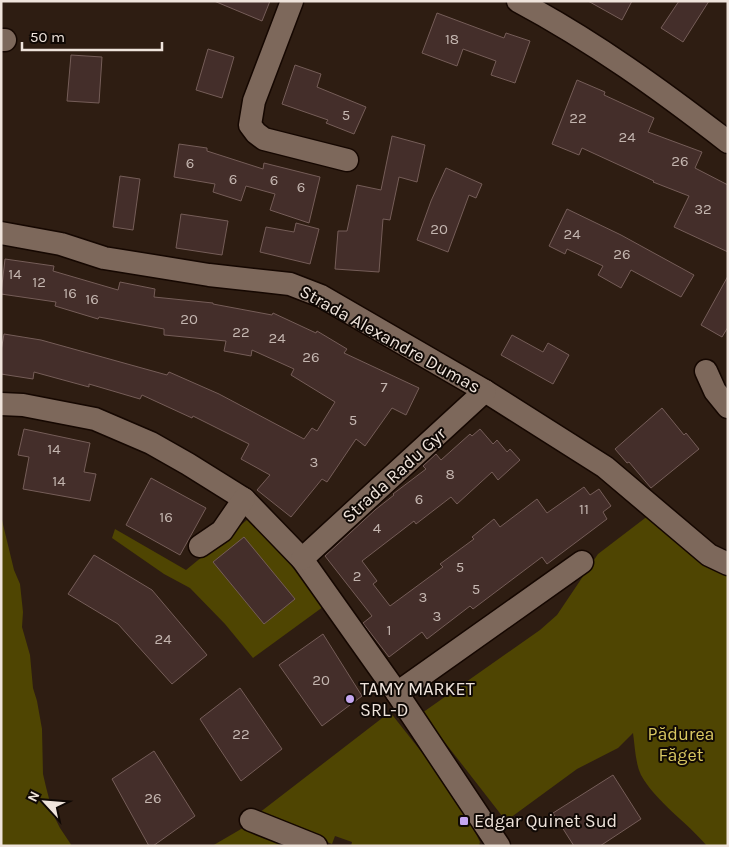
<svg xmlns="http://www.w3.org/2000/svg" width="729" height="847" font-family="Karla,sans-serif">
	<style>
		.green { fill: #4f4502 }
		.building { fill: #442e2a; stroke: #755d58 }
		.lines { fill: none; stroke-linecap: round; stroke-linejoin: round }
		.minor-casing { stroke: #150701; stroke-width: 25 }
		.minor { stroke: #7d685b; stroke-width: 22 }
		.poi-dot { fill: #c5a7f1; stroke: #100905; stroke-width: 2 }
		.labels { text-anchor: middle; stroke-width: 4; stroke-linejoin: round; paint-order: stroke }
		.number-label { font-size: 15px; fill: #c4b6b0 }
		.street-label { font-size: 18px; fill: #efe4dc; stroke: #100905 }
		.poi-label { font-size: 18px; fill: #efe4dc; stroke: #100905; text-anchor: start }
		.park-label { font-size: 18px; fill: #d9c761; stroke: #100905 }
	</style>
	<rect width="100%" height="100%" fill="#2e1d12"/>
	<g class="green">
		<path d="M653,512l75,57v277h-21c-19,-23 -52,-45 -66,-71 -6,-13 -6,-29 -8,-42l-15,15 -41,21 -71,52 -84,-108 118,-83 17,-15 41,-61z"/>
		<polygon points="253,515 327,604 253,658 225,624 190,588 164,574 112,538 115,529 186,570"/>
		<polygon points="1,516 14,570 20,584 23,612 22,627 30,655 33,688 37,701 42,729 43,774 46,787 53,814 60,828 72,846 1,846"/>
		<polygon points="390,712 446,783 476,834 480,842 479,846 351,846 352,842 335,836 332,844 279,823 259,813"/>
		<polygon points="248,825 298,846 212,846"/>
	</g>
	<g class="building">
		<polygon points="214,1 270,1 262,21"/>
		<polygon points="588,1 632,1 622,20"/>
		<polygon points="679,1 709,1 683,42 661,28"/>
		<polygon points="437,13 504,38 506,33 530,41 515,83 491,75 496,61 463,49 457,66 422,53"/>
		<polygon points="208,49 234,57 222,98 196,90"/>
		<polygon points="71,55 102,57 99,103 67,101"/>
		<polygon points="295,65 321,74 317,87 366,107 354,134 326,123 328,120 282,104"/>
		<polygon points="577,80 605,92 604,95 654,118 648,132 702,152 695,168 728,185 728,252 674,227 689,196 653,182 654,181 582,148 579,155 552,144"/>
		<polygon points="392,136 425,145 417,182 399,177 390,220 383,219 379,272 335,269 338,231 347,231 357,185 381,190"/>
		<polygon points="179,144 207,148 207,151 263,169 264,163 320,177 309,223 270,210 275,194 246,186 241,201 213,192 215,184 174,177"/>
		<polygon points="446,168 482,184 476,198 469,195 448,252 417,240 431,201"/>
		<polygon points="120,176 140,179 133,230 113,227"/>
		<polygon points="567,209 621,235 694,275 681,297 631,270 621,288 598,275 603,266 567,249 565,254 549,246"/>
		<polygon points="181,214 228,221 222,255 176,248"/>
		<polygon points="296,223 319,229 310,264 260,252 266,227 294,232"/>
		<polygon points="5,259 54,266 53,271 118,290 120,282 155,289 154,297 213,303 213,304 272,315 273,313 316,333 317,331 347,349 344,353 419,388 406,415 392,408 365,446 356,439 327,482 322,479 291,517 257,490 270,475 241,459 249,444 193,416 192,418 142,395 140,399 89,384 89,387 34,372 33,379 1,374 1,351 4,334 41,340 167,375 169,372 219,394 304,439 312,428 317,431 335,402 291,375 294,369 252,350 251,356 224,351 226,341 164,335 164,329 99,317 98,319 55,306 56,302 1,294"/>
		<polygon points="728,276 728,327 722,337 701,325"/>
		<polygon points="512,335 543,352 548,343 569,355 553,384 501,355"/>
		<polygon points="662,408 684,435 686,433 699,449 651,488 629,462 627,463 615,449"/>
		<polygon points="24,429 90,443 84,472 96,474 90,501 23,489 29,457 18,455"/>
		<polygon points="480,429 493,444 497,440 507,452 510,449 520,460 498,480 492,472 457,504 451,497 416,524 414,521 362,561 377,581 373,584 390,606 443,567 440,564 474,539 472,537 494,519 500,527 537,499 547,513 584,487 590,495 599,489 611,506 603,512 607,519 547,564 542,557 473,609 470,606 427,639 422,632 389,657 363,623 372,616 325,556 375,510 394,495 393,494 426,469 423,466 436,454 441,460 470,434 472,436"/>
		<polygon points="151,478 206,508 180,555 126,525"/>
		<polygon points="244,537 295,599 264,624 213,562"/>
		<polygon points="94,555 152,590 207,655 172,684 118,624 68,594"/>
		<polygon points="323,634 362,696 322,726 279,665"/>
		<polygon points="240,688 282,749 241,781 200,719"/>
		<polygon points="154,751 195,816 153,846 149,846 112,779"/>
		<polygon points="613,775 641,819 600,846 574,846 553,813"/>
	</g>
	<g class="lines">
		<g class="minor-casing">
			<g id="minor">
				<polyline points="292,1 254,101 250,125 256,133 264,139 347,160"/>
				<path d="M518,1c75,40 143,89 210,141"/>
				<polyline points="1,40 5,40"/>
				<polyline points="1,233 61,244 104,258 209,275 290,284 321,296 485,391 605,467 709,555 728,564"/>
				<polyline points="706,371 715,391 728,407"/>
				<polyline points="1,404 23,405 95,419 151,443 188,464 244,499 302,559 397,693 499,846"/>
				<polyline points="200,546 222,531 244,499"/>
				<polyline points="302,559 485,391"/>
				<polyline points="397,693 582,562"/>
				<polyline points="251,820 316,846"/>
			</g>
		</g>
		<use href="#minor" class="minor"/>
	</g>
	<g class="poi-dot">
		<circle cx="350" cy="699" r="5"/>
		<rect x="459" y="816" width="10" height="10" rx="2.5"/>
	</g>
	<g class="labels">
		<g class="number-label">
			<text x="452" y="44">18</text>
			<text x="346" y="120">5</text>
			<text x="578" y="123">22</text>
			<text x="627" y="142">24</text>
			<text x="680" y="166">26</text>
			<text x="190" y="168">6</text>
			<text x="233" y="184">6</text>
			<text x="274" y="185">6</text>
			<text x="301" y="192">6</text>
			<text x="703" y="214">32</text>
			<text x="439" y="234">20</text>
			<text x="572" y="239">24</text>
			<text x="622" y="259">26</text>
			<text x="15" y="279">14</text>
			<text x="39" y="287">12</text>
			<text x="70" y="298">16</text>
			<text x="92" y="304">16</text>
			<text x="189" y="324">20</text>
			<text x="241" y="337">22</text>
			<text x="277" y="343">24</text>
			<text x="311" y="362">26</text>
			<text x="384" y="392">7</text>
			<text x="353" y="425">5</text>
			<text x="54" y="454">14</text>
			<text x="314" y="467">3</text>
			<text x="450" y="479">8</text>
			<text x="59" y="486">14</text>
			<text x="419" y="504">6</text>
			<text x="584" y="514">11</text>
			<text x="166" y="522">16</text>
			<text x="377" y="533">4</text>
			<text x="460" y="572">5</text>
			<text x="357" y="581">2</text>
			<text x="476" y="594">5</text>
			<text x="423" y="602">3</text>
			<text x="437" y="621">3</text>
			<text x="389" y="635">1</text>
			<text x="163" y="644">24</text>
			<text x="321" y="685">20</text>
			<text x="241" y="739">22</text>
			<text x="153" y="803">26</text>
		</g>
		<g class="street-label">
			<text transform="translate(390 339) rotate(29)" y="6">Strada Alexandre Dumas</text>
			<text transform="translate(394 475) rotate(-42)" y="6">Strada Radu Gyr</text>
		</g>
		<g class="poi-label">
			<text x="360" y="695">TAMY MARKET<tspan x="360" dy="21">SRL-D</tspan></text>
			<text x="474" y="827">Edgar Quinet Sud</text>
		</g>
		<g class="park-label">
			<text x="681" y="740">Pădurea<tspan x="681" dy="21">Făget</tspan></text>
		</g>
	</g>
	<rect width="729" height="847" fill="none" stroke="#efe4dc" stroke-width="5"/>
	<g transform="translate(45 802) rotate(296)" stroke="#100905" stroke-width="4" paint-order="stroke">
	<path d="M0-4L9 19L0 12L-9 19Z" fill="#efe4dc"/>
	<text y="-8" font-size="14" font-weight="bold" text-anchor="middle" fill="#efe4dc">N</text>
	</g>
	<path d="M22 42v8h140v-8" fill="none" stroke="#efe4dc" stroke-width="2.5"/>
	<text x="30" y="42" font-size="15" fill="#efe4dc" stroke="#100905" stroke-width="4" paint-order="stroke">50 m</text>
</svg>
